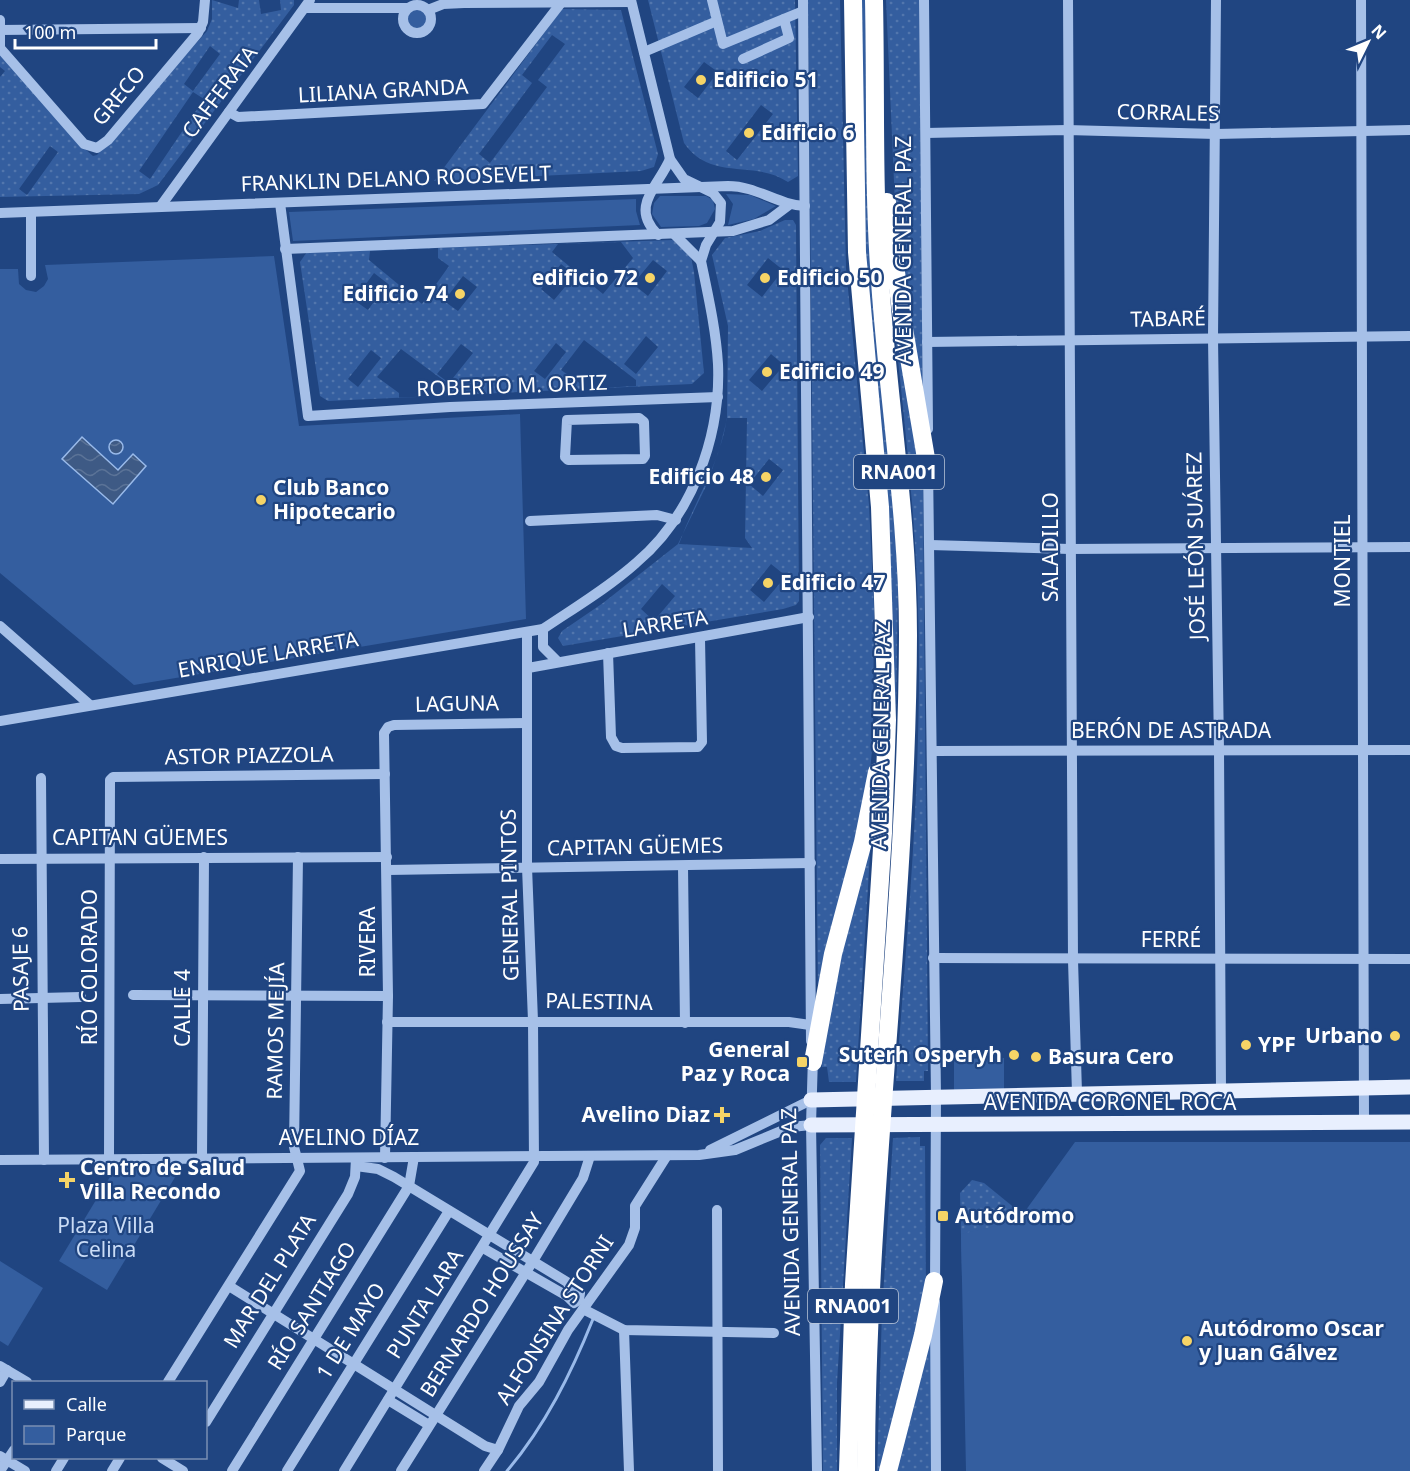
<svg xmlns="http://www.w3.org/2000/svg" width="1410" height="1471" font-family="'Noto Sans',sans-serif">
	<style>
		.grass { fill: url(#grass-dots); fill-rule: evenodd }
		.green { fill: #345e9f }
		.water { fill: url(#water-waves); stroke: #99baea; stroke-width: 1.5 }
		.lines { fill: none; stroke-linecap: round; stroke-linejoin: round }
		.stream { stroke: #99baea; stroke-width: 3 }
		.minor { stroke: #a6c0e8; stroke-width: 10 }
		.major { stroke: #e8effe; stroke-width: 15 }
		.highway { stroke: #fff; stroke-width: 18 }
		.poi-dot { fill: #f6d466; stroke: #204581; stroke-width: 2 }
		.labels { text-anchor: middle; stroke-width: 4.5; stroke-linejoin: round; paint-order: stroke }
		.shield { fill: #204581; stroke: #bcc7d9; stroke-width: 1.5 }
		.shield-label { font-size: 20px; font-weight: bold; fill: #fff }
		.poi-label { font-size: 21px; font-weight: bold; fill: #fff; stroke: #204581; text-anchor: start }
		.street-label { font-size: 21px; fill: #fff; stroke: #204581 }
		.park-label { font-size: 21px; fill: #cadcf6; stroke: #204581 }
	</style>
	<defs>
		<pattern id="grass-dots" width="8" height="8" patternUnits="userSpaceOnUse" patternTransform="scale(1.5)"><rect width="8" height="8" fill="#345e9f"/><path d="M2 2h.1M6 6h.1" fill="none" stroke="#5276ad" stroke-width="1.8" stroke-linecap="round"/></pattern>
		<pattern id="water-waves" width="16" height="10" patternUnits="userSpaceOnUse" patternTransform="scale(1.5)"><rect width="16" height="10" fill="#3e5a85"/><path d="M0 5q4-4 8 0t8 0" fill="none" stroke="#5b7397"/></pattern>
	</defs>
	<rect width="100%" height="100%" fill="#204581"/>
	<g class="grass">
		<path d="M212,0l26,8 1,-8h20l2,14 20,-4 -1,-10h14v5l-136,180 -19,9 -139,3v-120l5,-6 -5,-4v-15l85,97 8,7 4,-1 110,-124 5,-12zM210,46l10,8 -27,37 -9,-7zM193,92l11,7 -54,80 -11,-8zM50,146l8,6 -31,43 -8,-6z"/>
		<path d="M648,0h147l3,176 -10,6c-35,-23 -77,0 -104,-39zM704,62l14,10 -20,26 -14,-11zM761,105l12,9 -36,46 -11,-9z"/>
		<polygon points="808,0 840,0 846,268 869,505 874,607 873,739 869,782 818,1000"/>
		<polygon points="861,0 866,0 898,586 896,724 889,529 863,246"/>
		<polygon points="886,0 919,0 923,407 896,227"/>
		<path d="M562,9l59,1 37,144 -4,13 -13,4 -207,10zM552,35l13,9 -27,36 9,7 -57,76 -11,-9 53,-71 -10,-8z"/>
		<path d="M785,220h8l3,5 3,376 -3,4 -13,4 -220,37 -5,-8 4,-7 41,-28 75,-59 29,-60 13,-37 7,-28 1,-93 -16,-71 13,-17 35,-7zM768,258l15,12 -21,27 -15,-12zM771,354l13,11 -22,26 -13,-11zM727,418h20l-2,120 7,10 -73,-4c15,-42 41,-80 48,-126zM769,459l14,11 -20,26 -14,-12zM771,564l15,12 -22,26 -14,-12zM662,584l13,12 -21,25 -13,-12z"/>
		<path d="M673,240l18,17 3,15 10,101 -12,11 -364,17 -8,-5 -20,-134 7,-10zM621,242l12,16 -30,36 -51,-42 6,-8zM438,248v10l11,8 -27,38 -53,-44 1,-9zM653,260l14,11 -19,25 -15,-12zM561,264l14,11 -21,25 -13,-11zM374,273l13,10 -19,27 -14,-10zM463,276l14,11 -19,24 -14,-10zM646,336l12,11 -22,27 -12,-10zM584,340l52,40v6l-52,3v-3l-23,-16zM556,343l10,9 -21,27 -11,-8zM461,344l12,9 -24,30 -12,-9zM401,349l50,37v9l-52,3v-5l-22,-16zM371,350l10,8 -23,29 -10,-8z"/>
		<path d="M893,312l30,162 5,597h-4v10h-28c12,-158 27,-317 22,-475 -3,-99 -15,-196 -25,-294z"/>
		<polygon points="871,838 856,1082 829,1082 827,1067 822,1067 824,1024"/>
		<polygon points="920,1137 920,1146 925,1146 926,1294 885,1471 877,1471 882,1312 893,1138"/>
		<polygon points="826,1138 852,1138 837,1383 837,1471 823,1471 820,1145"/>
		<polygon points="972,1180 984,1183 1022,1214 962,1276 960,1193"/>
		<polygon points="931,1325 932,1471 895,1471"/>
	</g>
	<g class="green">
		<circle cx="417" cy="19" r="11"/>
		<polygon points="726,194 750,195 776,206 754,219 728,225 733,204"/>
		<polygon points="660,196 706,196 713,200 715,209 707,223 699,226 661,227 652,214 654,203"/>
		<polygon points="636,199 636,211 640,225 293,241 289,212"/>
		<polygon points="274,256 299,426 520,414 526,619 134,685 0,573 0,269 18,269 19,284 26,290 36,292 44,286 48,279 45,265"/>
		<polygon points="1004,1058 1004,1089 954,1090 954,1059"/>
		<polygon points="1075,1142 1410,1142 1410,1471 966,1471 961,1234 1018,1221"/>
		<polygon points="183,1164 107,1290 59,1261 116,1167"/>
		<polygon points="0,1261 43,1288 8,1346 0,1341"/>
	</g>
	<g class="water">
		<polygon points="82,437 118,470 133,454 146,466 113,504 62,459"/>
		<circle cx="116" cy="447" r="7"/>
	</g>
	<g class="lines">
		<path class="stream" d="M507,1471c38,-45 64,-97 86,-152"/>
		<g class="minor">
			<polyline points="712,0 723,44 803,11"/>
			<polyline points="803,0 811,1041"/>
			<polyline points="924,0 928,429"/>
			<polyline points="1068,0 1073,960 1077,1093"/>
			<polyline points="1216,0 1213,338 1219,750 1221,1091"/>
			<polyline points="1361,0 1364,1123"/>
			<circle cx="417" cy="19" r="14"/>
			<polyline points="306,8 408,8"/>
			<polyline points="428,10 443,4 464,3 631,2"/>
			<polyline points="0,20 0,47"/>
			<polyline points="0,30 201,28"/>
			<polyline points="0,48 84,144 97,148 108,140 198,33 203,22 205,0"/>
			<polyline points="644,52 717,21"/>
			<polyline points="743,59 789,38 784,19"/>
			<polyline points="229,112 238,117 483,104 561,3"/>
			<polyline points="926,133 1067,130 1216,134 1410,130"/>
			<polyline points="280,203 308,416 450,407 718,397"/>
			<polyline points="160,207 310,0"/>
			<path d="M0,213l728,-27c29,0 50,19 77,20"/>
			<path d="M658,235c-29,-28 0,-48 12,-76"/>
			<polyline points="675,235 701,261"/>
			<polyline points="285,249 733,231 769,220 789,205"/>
			<polyline points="31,276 31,213"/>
			<polyline points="927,342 1410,336"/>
			<polygon points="639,418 644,422 645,456 643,459 568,460 565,457 567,420"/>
			<polyline points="928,465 936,1096 935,1287"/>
			<polyline points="530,521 657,515 676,520"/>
			<polyline points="930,545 1070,549 1410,547"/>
			<polyline points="0,626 90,705"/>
			<polyline points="543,629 543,647 557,661"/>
			<polyline points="608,653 611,737 616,746 622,748 698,747 702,742 700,639"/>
			<polyline points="528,668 809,617"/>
			<path d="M0,721l543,-92c31,-21 65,-41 93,-66 56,-47 85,-126 82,-199 -2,-34 -10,-69 -17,-103l5,-16 14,-23 1,-19 -8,-10 -29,-14 -14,-20 -39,-159"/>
			<polyline points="932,751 1410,750"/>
			<polyline points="41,778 44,1160"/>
			<polyline points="0,859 387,857"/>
			<polyline points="683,867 685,1023"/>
			<polyline points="388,870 811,863"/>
			<polyline points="933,958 1410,959"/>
			<polyline points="133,995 388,996"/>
			<polyline points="0,999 81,997"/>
			<polyline points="387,1022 789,1022 810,1025"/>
			<polyline points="813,1056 811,1125 817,1471"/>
			<polyline points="710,1150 811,1100"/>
			<polyline points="385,1158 388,996 384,733 388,727 394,725 527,723"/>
			<polyline points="109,1159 110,780 113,777 385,774"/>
			<polyline points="202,1159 204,857"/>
			<polyline points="0,1160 699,1155 735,1150 791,1127 811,1125"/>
			<polyline points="356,1166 378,1169 394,1177 567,1282 572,1290 580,1293 579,1300 574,1303 567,1296 572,1290"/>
			<polyline points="717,1210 718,1471"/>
			<polyline points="483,1248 567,1296"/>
			<polyline points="229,1286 485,1446 498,1450"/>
			<polyline points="935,1302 936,1471"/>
			<polyline points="583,1309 624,1330 774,1333"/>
			<polyline points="624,1330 629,1471"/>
			<polyline points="0,1366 27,1382"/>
			<polyline points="0,1382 7,1370"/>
			<polyline points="168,1382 300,1171 294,1147 298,857"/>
			<polyline points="388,1400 429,1425"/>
			<polyline points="206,1422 348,1194 355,1177 356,1158"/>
			<polyline points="0,1456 25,1471"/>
			<polyline points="162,1458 183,1471"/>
			<polyline points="0,1471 14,1450"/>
			<polyline points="56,1471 64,1458"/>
			<polyline points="112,1471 120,1458"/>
			<polyline points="232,1471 409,1186 414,1157"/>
			<polyline points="287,1471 449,1211"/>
			<polyline points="344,1471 534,1162 533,1021 527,867 527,632"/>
			<polyline points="401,1471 533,1261 583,1178 590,1156"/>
			<polyline points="484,1471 498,1450 519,1406 539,1382 568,1330 629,1245 635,1228 635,1206 666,1157"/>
		</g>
		<g class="major">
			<polyline points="811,1100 1410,1087"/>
			<polyline points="811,1125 1410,1122"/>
		</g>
		<g class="highway">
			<polyline points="887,202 901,311 928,470"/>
			<polyline points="813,1062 833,954 863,842 877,772"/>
			<polyline points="848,1471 854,1284 883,833 887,720 880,507 857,252 853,0"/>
			<path d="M866,1471c0,-279 41,-556 42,-836 0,-118 -20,-235 -28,-354 -7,-93 -4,-187 -6,-281"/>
			<polyline points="888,1471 923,1335 934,1281"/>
		</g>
	</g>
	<g class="poi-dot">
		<circle cx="701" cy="80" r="6"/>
		<circle cx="749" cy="133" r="6"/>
		<circle cx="650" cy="278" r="6"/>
		<circle cx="765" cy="278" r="6"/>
		<circle cx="460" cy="294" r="6"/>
		<circle cx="767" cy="372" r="6"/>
		<circle cx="766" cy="477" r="6"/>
		<circle cx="261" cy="500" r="6"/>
		<circle cx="768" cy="583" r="6"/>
		<circle cx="1395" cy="1036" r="6"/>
		<circle cx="1246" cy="1045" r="6"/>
		<circle cx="1014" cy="1055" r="6"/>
		<circle cx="1036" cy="1057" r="6"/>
		<rect x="796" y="1056" width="12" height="12" rx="3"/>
		<path d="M719 1106h6v6h6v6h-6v6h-6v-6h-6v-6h6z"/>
		<path d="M64 1171h6v6h6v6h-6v6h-6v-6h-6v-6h6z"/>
		<rect x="937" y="1210" width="12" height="12" rx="3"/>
		<circle cx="1187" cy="1341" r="6"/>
	</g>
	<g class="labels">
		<g class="shield">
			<rect x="854" y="455" width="90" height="34" rx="4.5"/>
			<rect x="808" y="1289" width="90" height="34" rx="4.5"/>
		</g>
		<g class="shield-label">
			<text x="899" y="479">RNA001</text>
			<text x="853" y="1313">RNA001</text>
		</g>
		<g class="poi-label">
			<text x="713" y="87">Edificio 51</text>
			<text x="761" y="140">Edificio 6</text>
			<text x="638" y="285" text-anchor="end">edificio 72</text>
			<text x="777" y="285">Edificio 50</text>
			<text x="448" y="301" text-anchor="end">Edificio 74</text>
			<text x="779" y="379">Edificio 49</text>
			<text x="754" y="484" text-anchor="end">Edificio 48</text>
			<text x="273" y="495">Club Banco<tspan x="273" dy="24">Hipotecario</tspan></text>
			<text x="780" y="590">Edificio 47</text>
			<text x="1383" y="1043" text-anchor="end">Urbano</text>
			<text x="1258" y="1052">YPF</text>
			<text x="790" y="1057" text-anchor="end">General<tspan x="790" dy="24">Paz y Roca</tspan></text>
			<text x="1002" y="1062" text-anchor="end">Suterh Osperyh</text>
			<text x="1048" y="1064">Basura Cero</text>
			<text x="710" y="1122" text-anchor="end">Avelino Diaz</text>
			<text x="80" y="1175">Centro de Salud<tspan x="80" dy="24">Villa Recondo</tspan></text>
			<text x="955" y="1223">Autódromo</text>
			<text x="1199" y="1336">Autódromo Oscar<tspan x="1199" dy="24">y Juan Gálvez</tspan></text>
		</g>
		<g class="street-label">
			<text transform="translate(383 91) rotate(-3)" y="7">LILIANA GRANDA</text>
			<text transform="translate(220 92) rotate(-53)" y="7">CAFFERATA</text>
			<text transform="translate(119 96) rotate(-50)" y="7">GRECO</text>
			<text transform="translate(1168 113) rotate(1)" y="7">CORRALES</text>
			<text transform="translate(396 179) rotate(-2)" y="7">FRANKLIN DELANO ROOSEVELT</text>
			<text transform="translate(904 250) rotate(-90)" y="7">AVENIDA GENERAL PAZ</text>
			<text transform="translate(1168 319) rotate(-1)" y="7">TABARÉ</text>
			<text transform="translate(512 386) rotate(-2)" y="7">ROBERTO M. ORTIZ</text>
			<text transform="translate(1196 546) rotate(-91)" y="7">JOSÉ LEÓN SUÁREZ</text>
			<text transform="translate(1051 547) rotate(-90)" y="7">SALADILLO</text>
			<text transform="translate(1343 561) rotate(-90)" y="7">MONTIEL</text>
			<text transform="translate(665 624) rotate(-9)" y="7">LARRETA</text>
			<text transform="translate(268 655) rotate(-10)" y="7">ENRIQUE LARRETA</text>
			<text transform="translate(457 704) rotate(-1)" y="7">LAGUNA</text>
			<text x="1171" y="738">BERÓN DE ASTRADA</text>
			<text transform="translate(881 735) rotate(-89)" y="7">AVENIDA GENERAL PAZ</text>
			<text transform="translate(249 756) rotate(-1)" y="7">ASTOR PIAZZOLA</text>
			<text x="140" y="845">CAPITAN GÜEMES</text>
			<text transform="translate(635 847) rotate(-1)" y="7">CAPITAN GÜEMES</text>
			<text transform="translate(510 895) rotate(-91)" y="7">GENERAL PINTOS</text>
			<text x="1171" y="947">FERRÉ</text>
			<text transform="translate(368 942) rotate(-90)" y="7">RIVERA</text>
			<text transform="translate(90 967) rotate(-90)" y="7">RÍO COLORADO</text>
			<text transform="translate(21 969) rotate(-91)" y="7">PASAJE 6</text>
			<text transform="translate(599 1002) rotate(1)" y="7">PALESTINA</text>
			<text transform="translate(183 1008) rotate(-90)" y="7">CALLE 4</text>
			<text transform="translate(276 1031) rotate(-89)" y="7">RAMOS MEJÍA</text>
			<text x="1110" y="1110">AVENIDA CORONEL ROCA</text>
			<text x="349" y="1145">AVELINO DÍAZ</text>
			<text transform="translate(791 1222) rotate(-91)" y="7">AVENIDA GENERAL PAZ</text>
			<text transform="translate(270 1281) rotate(-58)" y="7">MAR DEL PLATA</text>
			<text transform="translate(425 1304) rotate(-58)" y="7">PUNTA LARA</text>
			<text transform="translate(482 1305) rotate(-58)" y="7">BERNARDO HOUSSAY</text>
			<text transform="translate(312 1306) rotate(-58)" y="7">RÍO SANTIAGO</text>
			<text transform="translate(555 1320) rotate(-57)" y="7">ALFONSINA STORNI</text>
			<text transform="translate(351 1331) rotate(-58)" y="7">1 DE MAYO</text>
		</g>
		<g class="park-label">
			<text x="106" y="1233">Plaza Villa<tspan x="106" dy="24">Celina</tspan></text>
		</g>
	</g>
	<rect x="12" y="1381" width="195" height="78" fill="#204581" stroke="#798fb3" stroke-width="1.5"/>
	<rect x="24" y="1400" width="30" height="9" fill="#e8effe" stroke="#798fb3" stroke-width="1.5"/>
	<text x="66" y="1411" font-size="18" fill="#ffffff">Calle</text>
	<rect x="24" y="1426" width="30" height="18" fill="#345e9f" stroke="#798fb3" stroke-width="1.5"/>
	<text x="66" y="1441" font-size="18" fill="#ffffff">Parque</text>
	<g transform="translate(1368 42) rotate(47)" stroke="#204581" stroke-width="4.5" paint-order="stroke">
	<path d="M0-4.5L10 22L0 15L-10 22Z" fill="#ffffff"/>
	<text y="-9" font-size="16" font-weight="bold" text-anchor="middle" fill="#ffffff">N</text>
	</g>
	<path d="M15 39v9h141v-9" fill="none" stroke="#ffffff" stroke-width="3"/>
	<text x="24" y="39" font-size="18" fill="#ffffff" stroke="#204581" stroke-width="4.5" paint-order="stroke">100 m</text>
</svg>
